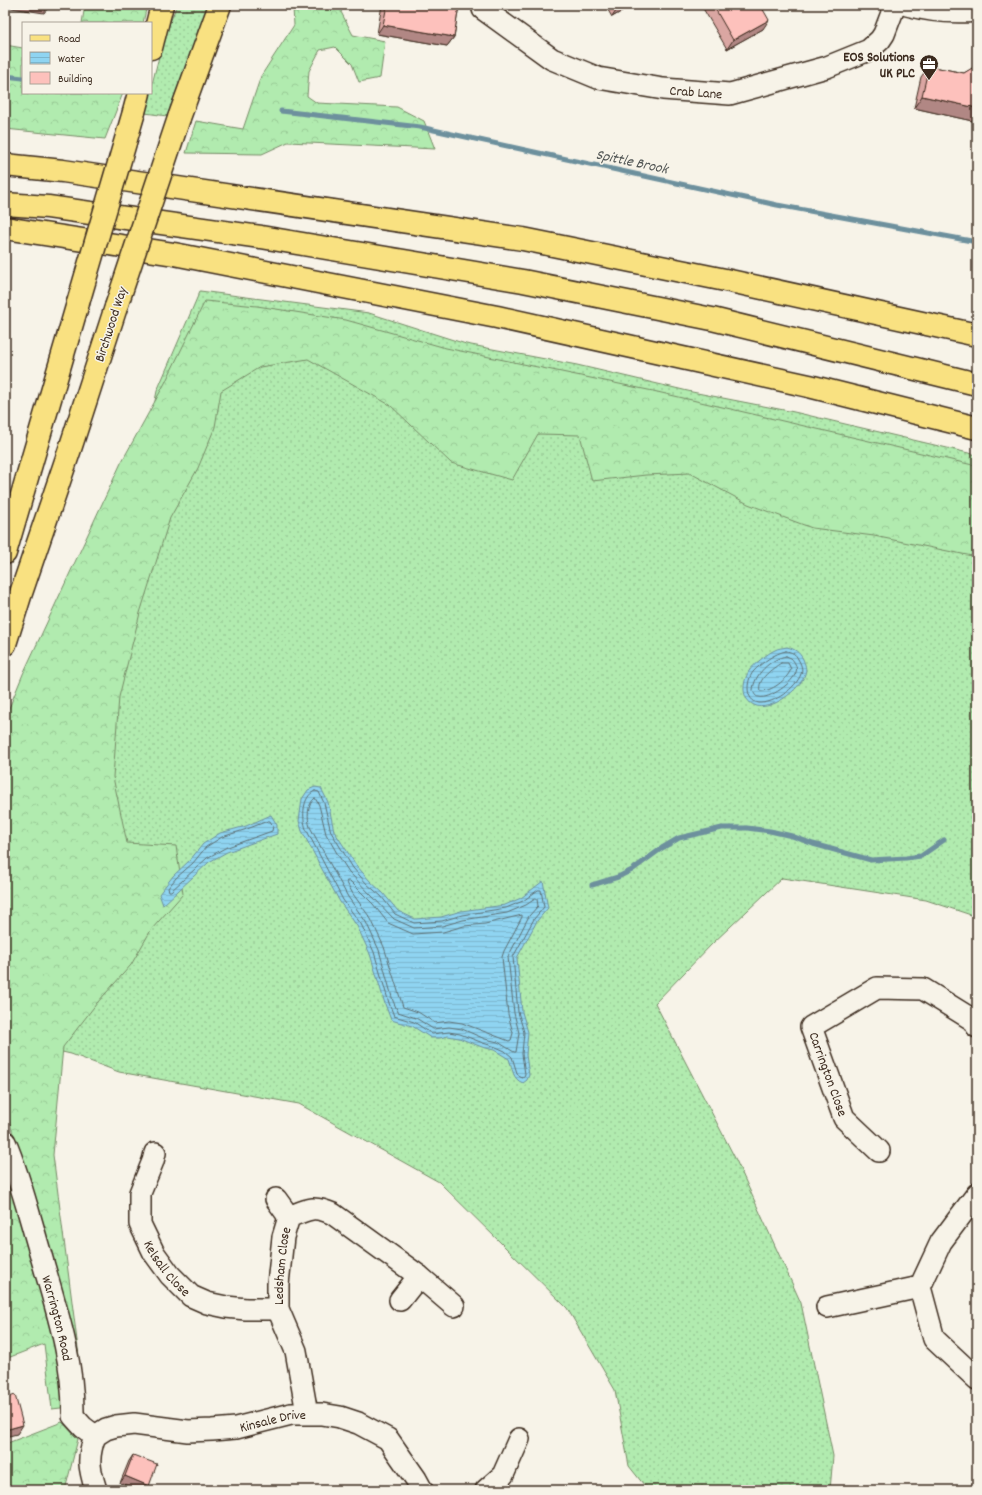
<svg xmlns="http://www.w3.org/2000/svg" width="982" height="1495" font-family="Dekko,sans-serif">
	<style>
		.grass { fill: url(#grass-dots); stroke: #768a66 }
		.forest { fill: url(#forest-crowns); stroke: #768a66 }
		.water { fill: url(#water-rules); stroke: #6d909d }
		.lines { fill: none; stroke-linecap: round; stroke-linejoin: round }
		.shore { stroke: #5d6e72; stroke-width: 1 }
		.stream { stroke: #6d909d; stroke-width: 5 }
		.minor-casing { stroke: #3b2a1e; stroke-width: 24 }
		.major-casing { stroke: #3b2a1e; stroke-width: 25 }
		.highway-casing { stroke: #3b2a1e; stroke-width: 25 }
		.minor { stroke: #f7f3e8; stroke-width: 21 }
		.major { stroke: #f9e181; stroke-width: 22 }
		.highway { stroke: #f9e181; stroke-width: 22 }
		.major-bridge-casing { stroke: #3b2a1e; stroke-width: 25; stroke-linecap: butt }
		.major-bridge { stroke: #f9e181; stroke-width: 22 }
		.wall { fill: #daa6a2; stroke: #3b2a1e }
		.shaded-wall { fill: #b18784; stroke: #3b2a1e }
		.building { fill: #fdc1bc; stroke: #3b2a1e }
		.labels { text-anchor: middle; stroke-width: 3; stroke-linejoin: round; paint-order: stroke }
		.poi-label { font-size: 14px; font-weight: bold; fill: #3b2a1e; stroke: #f7f3e8; text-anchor: end }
		.street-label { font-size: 14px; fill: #3b2a1e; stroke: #f7f3e8 }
		.water-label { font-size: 15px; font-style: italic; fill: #505453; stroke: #f7f3e8 }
	</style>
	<defs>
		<pattern id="grass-dots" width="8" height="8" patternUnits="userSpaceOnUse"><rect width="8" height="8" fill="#b1ebaf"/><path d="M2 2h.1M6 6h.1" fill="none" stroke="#99ca96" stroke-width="1.8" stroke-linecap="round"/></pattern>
		<pattern id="forest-crowns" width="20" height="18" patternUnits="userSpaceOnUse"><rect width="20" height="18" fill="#b1ebaf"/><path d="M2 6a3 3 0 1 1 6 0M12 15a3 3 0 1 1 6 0" fill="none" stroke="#99ca96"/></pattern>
		<pattern id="water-rules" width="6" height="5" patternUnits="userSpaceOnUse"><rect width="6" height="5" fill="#8fd4f1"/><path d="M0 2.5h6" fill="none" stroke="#7cb6ce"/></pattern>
	</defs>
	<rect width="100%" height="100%" fill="#f7f3e8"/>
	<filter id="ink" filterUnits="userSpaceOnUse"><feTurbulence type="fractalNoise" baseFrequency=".025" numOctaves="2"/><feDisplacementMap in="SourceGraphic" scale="8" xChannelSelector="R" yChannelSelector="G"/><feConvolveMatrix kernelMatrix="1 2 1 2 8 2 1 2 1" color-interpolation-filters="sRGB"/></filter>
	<g filter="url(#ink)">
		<g class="grass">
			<polygon points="177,5 209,5 167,116 145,113 150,93 151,93 151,88 164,37"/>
			<polygon points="200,291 369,313 466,344 577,365 692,392 794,412 977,455 977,917 926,900 782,878 713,943 655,1003 736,1160 801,1303 833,1456 830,1490 648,1490 629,1466 615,1390 567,1308 439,1182 299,1104 119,1072 71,1054 5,1039 5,837 141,469 157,391"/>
		</g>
		<g class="forest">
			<polygon points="85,5 147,5 143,23 82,23"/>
			<polygon points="295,5 344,5 341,12 353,35 385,41 380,78 359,82 352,64 335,47 320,50 309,71 307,96 317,103 397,107 424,121 435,149 288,142 262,154 186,153 196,121 243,129 261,76 294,25 293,8"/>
			<polygon points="5,45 23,48 23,93 123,93 105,139 5,129"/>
			<polygon points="205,301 257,306 346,320 446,348 653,391 977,466 977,557 874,536 812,528 748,504 690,473 646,475 592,481 580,435 538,434 512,480 451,463 390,405 308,359 260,367 221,391 215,427 198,468 170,518 140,613 119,697 113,777 127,843 176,846 183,894 151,930 131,965 97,1003 63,1047 53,1155 79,1356 5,1107 5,718 23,674 121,463 165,383"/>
			<polygon points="5,1168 58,1344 69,1407 52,1409 44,1344 5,1359"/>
			<polygon points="62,1422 78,1439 65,1490 5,1490 5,1444"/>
		</g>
		<g class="water">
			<path d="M787,647c8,2 12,5 16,12 2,5 4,10 2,15 -4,15 -35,39 -51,31 -13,-6 -12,-22 -5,-34 4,-6 19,-18 26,-21 3,-2 8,-2 12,-3z"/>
			<path d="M315,787l6,1 7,14 6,29 22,34 14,16 13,12 15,18 17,8 26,-2 20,-6 44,-6 16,-7 22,-17 5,27 -11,13 -20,37 5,54 6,20 -2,23 3,20 -2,5 -4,3c-11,-4 -10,-14 -14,-24l-15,-9 -12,-3 -23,-9 -11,-2 -8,2h-9l-19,-12 -21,-6 -6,-16 -15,-50 -13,-28 -17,-24 -17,-31 -21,-40 -3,-10 3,-22 6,-9z"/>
			<polygon points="271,815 277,825 277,834 227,852 209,862 163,905 159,894 173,876 190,860 203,844 220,833 246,826"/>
		</g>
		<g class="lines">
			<g class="shore">
				<path d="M786,651c6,1 10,3 12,8 3,5 5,10 3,15 -5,14 -27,30 -42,29 -14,-2 -13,-22 -6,-31 8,-9 22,-19 33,-21z"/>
				<path d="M786,656l5,2c3,3 7,9 5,14 -2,10 -27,28 -37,25 -4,0 -5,-4 -6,-7 1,-15 17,-31 33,-34z"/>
				<path d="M781,663h7l3,6c-4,11 -20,23 -31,22 -3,-12 12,-22 21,-28z"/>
				<path d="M315,791l4,1 5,11 7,29 22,36 14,16 14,12 14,18 19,9 28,-2 20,-6 44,-7 17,-7 15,-11h3l3,17 -10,12 -21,38 5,55 6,20 -2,22 3,20 -2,4 -3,-1 -3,-4 -5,-16 -7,-6 -9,-4 -13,-4 -23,-9 -11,-2 -17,2 -18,-12 -20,-6 -5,-13 -15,-51 -13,-28 -18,-24 -37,-71c-4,-11 -4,-33 9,-38z"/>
				<path d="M315,798l4,7 7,29 12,21 11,17 45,47 20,9 28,-2 21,-6 44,-7 19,-8 9,-6h2l1,7 -9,10 -21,41 6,56 5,20 -3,19h-2l-16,-10 -13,-3 -23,-10 -13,-2 -16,2 -17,-11 -18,-6 -5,-11 -14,-51 -13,-28 -18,-25 -38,-70c-3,-9 -3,-23 5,-29z"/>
				<polygon points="268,821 270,821 273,826 272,831 225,848 207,858 171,891 169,891 168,888 176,878 193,863 206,847 222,837 247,829"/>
				<polygon points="347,881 350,881 373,904 388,923 413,934 443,932 464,926 485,924 522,915 522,917 504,951 502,957 508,1014 513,1033 511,1040 509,1041 462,1023 449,1021 435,1023 418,1012 403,1007 384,947 371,919 353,894 347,883"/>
			</g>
			<g class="stream">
				<polyline points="5,76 23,78"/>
				<polyline points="281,111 420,127 777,205 977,242"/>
				<polyline points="592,885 618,877 632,870 662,848 679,838 722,828 747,828 770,831 792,836 813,844 871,860 906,858 921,856 944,840"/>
			</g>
			<g class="minor-casing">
				<g id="minor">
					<path d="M907,5c22,6 47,8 70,6"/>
					<path id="s1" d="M483,9l69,50 46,19 65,11 67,5 97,-27 42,-17 11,-10 4,-6 11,-29"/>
					<path id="s2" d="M5,1142c15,35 24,73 35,110 15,53 34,108 33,164l10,11 12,9c-8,22 -6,32 1,54"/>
					<polyline points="879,1151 844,1118 811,1027 877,988 923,989 973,1020 977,1027"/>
					<path id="s3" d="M155,1153l-2,8 -13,32v31l14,29 16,22 21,21 16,7 19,4 20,2h32"/>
					<polyline points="977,1194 941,1242 920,1287 934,1339 977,1379"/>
					<polyline points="276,1199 289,1217"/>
					<polyline points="400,1300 419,1276"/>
					<polyline points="827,1307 920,1287"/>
					<path id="s4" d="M307,1413l-11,-62 -18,-42v-25l5,-47 6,-20c19,-8 24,-12 44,-3l86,62 35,30"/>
					<path id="s5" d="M95,1436l11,-7 10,-3 18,-2 54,7 24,-1 24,-2 55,-14h31l18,3 18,6 30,16 28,40 6,11"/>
					<polyline points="486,1490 503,1475 519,1439"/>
				</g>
			</g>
			<g class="major-casing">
				<g id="major">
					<polyline points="151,48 162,5"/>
					<polyline points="134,112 139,93"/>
					<polyline points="179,118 220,5"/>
					<polyline points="5,553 78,303"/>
					<polyline points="5,644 20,596 70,449 116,307"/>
				</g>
			</g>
			<g class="highway-casing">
				<g id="highway">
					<polyline points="5,165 63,171 523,239 730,281 977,335"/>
					<polyline points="5,204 48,207 261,237 523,281 712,319 977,384"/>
					<polyline points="5,228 174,254 497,317 809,386 977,428"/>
				</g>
			</g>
			<use href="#minor" class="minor"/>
			<use href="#major" class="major"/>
			<use href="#highway" class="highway"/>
			<g class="major-bridge-casing">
				<g id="major-bridge">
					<polyline points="78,303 134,112"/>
					<polyline points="116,307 179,118"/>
				</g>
			</g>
			<use href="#major-bridge" class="major-bridge"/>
		</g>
		<g class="wall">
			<polygon points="382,5 459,5 454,37 447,46 377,34"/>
			<polygon points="605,5 633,5 612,17"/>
			<polygon points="701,5 765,5 763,8 763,29 727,49"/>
			<polygon points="977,48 977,122 914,108 921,77 929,66 964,73 973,68"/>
			<polygon points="133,1455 146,1490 120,1483 129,1461"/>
		</g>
		<g class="shaded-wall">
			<polygon points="5,5 50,5 44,13 5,7"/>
			<polygon points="624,5 633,5 612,17 618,8"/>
			<polygon points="769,20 763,29 727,49 733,40"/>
			<polygon points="383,25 454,37 447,46 377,34"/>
			<polygon points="922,96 977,108 977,122 914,108"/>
			<polygon points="23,1425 17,1434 5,1437 5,1430"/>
			<polygon points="125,1476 149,1486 146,1490 140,1490 120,1483"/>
		</g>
		<g class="building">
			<polygon points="387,5 459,5 454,37 383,25"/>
			<polygon points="616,5 624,5 618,8"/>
			<polygon points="713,5 763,5 761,6 769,20 733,40"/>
			<polygon points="977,65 977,108 922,96 929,66 964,73"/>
			<polygon points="5,1392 7,1398 15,1395 23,1425 5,1430"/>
			<polygon points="133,1455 157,1464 149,1486 125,1476"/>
		</g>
	</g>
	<defs>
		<g id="office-pin" transform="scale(1)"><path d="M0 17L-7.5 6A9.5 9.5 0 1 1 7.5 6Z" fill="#3b2a1e" stroke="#f7f3e8"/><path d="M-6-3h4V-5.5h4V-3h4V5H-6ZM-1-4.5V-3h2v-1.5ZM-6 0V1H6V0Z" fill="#fff"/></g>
	</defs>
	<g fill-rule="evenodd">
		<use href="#office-pin" x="929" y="64"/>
	</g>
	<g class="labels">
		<g class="poi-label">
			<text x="915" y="61">EOS Solutions<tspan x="915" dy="16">UK PLC</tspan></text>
		</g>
		<g class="street-label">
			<text dy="5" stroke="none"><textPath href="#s1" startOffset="234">Crab Lane</textPath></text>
			<text transform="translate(110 324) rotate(-72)" y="5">Birchwood Way</text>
			<text transform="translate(829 1074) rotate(70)" y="5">Carrington Close</text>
			<text dy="5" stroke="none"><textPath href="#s3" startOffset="126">Kelsall Close</textPath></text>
			<text dy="5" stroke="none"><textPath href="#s4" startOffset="152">Ledsham Close</textPath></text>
			<text dy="5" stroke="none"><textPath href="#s2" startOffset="184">Warrington Road</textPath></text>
			<text dy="5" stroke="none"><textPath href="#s5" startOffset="182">Kinsale Drive</textPath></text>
		</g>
		<g class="water-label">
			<text transform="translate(632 161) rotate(12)" y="5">Spittle Brook</text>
		</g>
	</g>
	<rect width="982" height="1495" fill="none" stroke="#f7f3e8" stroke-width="20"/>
	<rect x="10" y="10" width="962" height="1475" fill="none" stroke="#3b2a1e" stroke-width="1.5" filter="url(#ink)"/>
	<rect x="22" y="22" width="130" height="72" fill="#f7f3e8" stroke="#aca397"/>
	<rect x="30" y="35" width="20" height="6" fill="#f9e181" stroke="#aca397"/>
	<text x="58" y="42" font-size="12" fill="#3b2a1e">Road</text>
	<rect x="30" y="52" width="20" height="12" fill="url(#water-rules)" stroke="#aca397"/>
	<text x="58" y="62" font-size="12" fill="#3b2a1e">Water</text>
	<rect x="30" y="72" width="20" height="12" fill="#fdc1bc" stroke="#aca397"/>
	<text x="58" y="82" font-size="12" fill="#3b2a1e">Building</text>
</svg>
